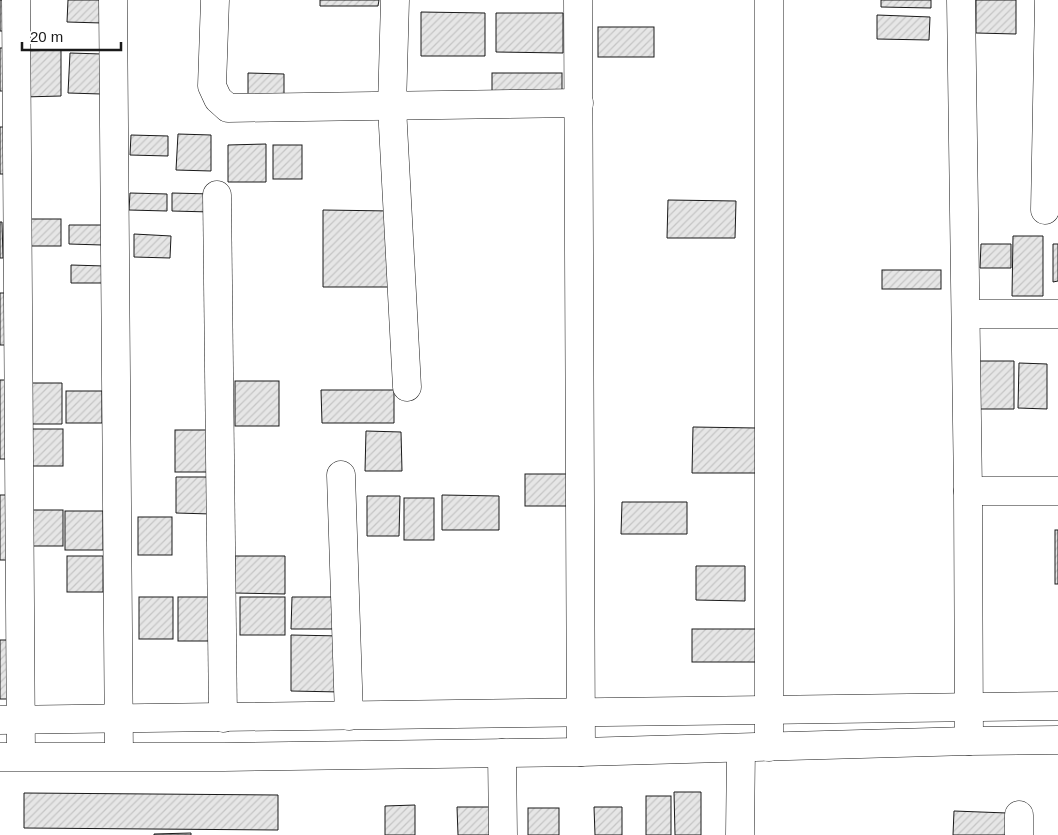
<svg xmlns="http://www.w3.org/2000/svg" width="1058" height="835" font-family="Arial,sans-serif">
	<style>
		.building { fill: url(#building-hatch); stroke: #1a1a1a }
		.lines { fill: none; stroke-linecap: round; stroke-linejoin: round }
		.minor-casing { stroke: #1a1a1a; stroke-width: 29 }
		.tertiary-casing { stroke: #1a1a1a; stroke-width: 29 }
		.minor { stroke: #fff; stroke-width: 28 }
		.tertiary { stroke: #fff; stroke-width: 28 }
	</style>
	<defs>
		<pattern id="building-hatch" width="6" height="6" patternUnits="userSpaceOnUse" patternTransform="scale(1.25)"><rect width="6" height="6" fill="#e6e6e6"/><path d="M-1 1l2-2M0 6l6-6M5 7l2-2" fill="none" stroke="#c5c5c5"/></pattern>
	</defs>
	<rect width="100%" height="100%" fill="#fff"/>
	<g class="building">
		<rect x="0" y="0" width="6" height="31"/>
		<polygon points="68,0 103,0 102,23 67,22"/>
		<polygon points="320,0 379,0 378,6 320,6"/>
		<polygon points="881,0 931,0 931,8 881,7"/>
		<polygon points="976,0 1016,0 1016,34 976,33"/>
		<polygon points="421,12 485,13 485,56 421,56"/>
		<polygon points="496,13 563,13 563,53 496,52"/>
		<polygon points="877,15 930,17 929,40 877,39"/>
		<rect x="598" y="27" width="56" height="30"/>
		<polygon points="0,48 6,48 7,91 0,91"/>
		<polygon points="61,50 61,96 23,97 22,51"/>
		<polygon points="70,53 102,54 101,94 68,93"/>
		<polygon points="248,73 284,74 284,97 248,96"/>
		<rect x="492" y="73" width="70" height="24"/>
		<polygon points="0,127 7,127 8,174 0,174"/>
		<polygon points="178,134 211,135 211,171 176,170"/>
		<polygon points="131,135 168,136 168,156 130,155"/>
		<polygon points="266,144 266,182 228,182 228,145"/>
		<rect x="273" y="145" width="29" height="34"/>
		<polygon points="130,193 167,194 167,211 129,210"/>
		<polygon points="172,193 211,194 211,212 172,211"/>
		<polygon points="668,200 736,201 735,238 667,238"/>
		<polygon points="323,210 391,211 391,287 323,287"/>
		<rect x="27" y="219" width="34" height="27"/>
		<polygon points="0,222 2,222 3,258 0,258"/>
		<polygon points="69,225 102,225 102,245 69,244"/>
		<polygon points="134,234 171,236 170,258 134,257"/>
		<polygon points="1013,236 1043,236 1043,296 1012,296"/>
		<polygon points="981,244 1011,244 1011,268 980,268"/>
		<polygon points="1053,244 1058,244 1058,281 1053,282"/>
		<polygon points="71,265 104,266 103,283 71,283"/>
		<rect x="882" y="270" width="59" height="19"/>
		<polygon points="0,293 7,293 8,345 0,345"/>
		<polygon points="979,361 1014,361 1014,409 978,409"/>
		<polygon points="1019,363 1047,364 1047,409 1018,408"/>
		<polygon points="0,380 5,380 6,459 0,459"/>
		<rect x="235" y="381" width="44" height="45"/>
		<polygon points="26,383 62,383 62,424 25,424"/>
		<polygon points="321,390 394,390 394,423 322,423"/>
		<rect x="66" y="391" width="36" height="32"/>
		<polygon points="693,427 756,428 756,473 692,473"/>
		<rect x="26" y="429" width="37" height="37"/>
		<rect x="175" y="430" width="37" height="42"/>
		<polygon points="366,431 401,432 402,471 365,471"/>
		<rect x="525" y="474" width="44" height="32"/>
		<polygon points="176,477 211,477 211,514 176,513"/>
		<polygon points="0,495 13,495 14,560 0,560"/>
		<polygon points="442,495 499,496 499,530 442,530"/>
		<polygon points="367,496 400,496 399,536 367,536"/>
		<rect x="404" y="498" width="30" height="42"/>
		<polygon points="622,502 687,502 687,534 621,534"/>
		<rect x="29" y="510" width="34" height="36"/>
		<rect x="65" y="511" width="38" height="39"/>
		<rect x="138" y="517" width="34" height="38"/>
		<rect x="1055" y="530" width="3" height="54"/>
		<rect x="67" y="556" width="36" height="36"/>
		<polygon points="235,556 285,556 285,594 235,593"/>
		<polygon points="696,566 745,566 745,601 696,600"/>
		<rect x="139" y="597" width="34" height="42"/>
		<rect x="178" y="597" width="35" height="44"/>
		<rect x="240" y="597" width="45" height="38"/>
		<polygon points="292,597 341,597 341,629 291,629"/>
		<rect x="692" y="629" width="67" height="33"/>
		<polygon points="291,635 341,636 341,692 291,691"/>
		<polygon points="0,640 11,640 12,699 0,699"/>
		<polygon points="674,792 701,792 701,835 675,835"/>
		<polygon points="24,793 278,795 278,830 24,828"/>
		<rect x="646" y="796" width="25" height="39"/>
		<polygon points="415,805 415,835 385,835 385,806"/>
		<polygon points="457,807 490,807 490,835 458,835"/>
		<polygon points="594,807 622,807 622,835 595,835"/>
		<rect x="528" y="808" width="31" height="27"/>
		<polygon points="954,811 1007,813 1007,835 953,835"/>
		<polygon points="191,833 191,835 154,835 154,834"/>
	</g>
	<g class="lines">
		<g class="minor-casing">
			<g id="minor">
				<polyline points="16,0 21,756"/>
				<polyline points="113,0 119,756"/>
				<polyline points="215,0 212,86 218,99 228,108 579,103"/>
				<polyline points="395,0 392,107 407,387"/>
				<polyline points="578,0 581,752"/>
				<polyline points="961,0 968,491 969,741"/>
				<polyline points="217,195 223,718"/>
				<polyline points="1045,210 1049,0"/>
				<polyline points="966,314 1058,314"/>
				<polyline points="341,475 349,716"/>
				<polyline points="968,491 1058,491"/>
				<polyline points="769,747 769,0"/>
				<polyline points="502,753 503,835"/>
				<polyline points="740,835 741,748"/>
				<polyline points="1019,835 1019,815"/>
			</g>
		</g>
		<g class="tertiary-casing">
			<g id="tertiary">
				<polyline points="0,720 1058,706"/>
				<polyline points="0,757 224,757 581,752 969,741 1058,740"/>
			</g>
		</g>
		<use href="#minor" class="minor"/>
		<use href="#tertiary" class="tertiary"/>
	</g>
	<path d="M22 42v8h99v-8" fill="none" stroke="#1a1a1a" stroke-width="2.5"/>
	<text x="30" y="42" font-size="15" fill="#1a1a1a" stroke="#ffffff" stroke-width="4" paint-order="stroke">20 m</text>
</svg>
